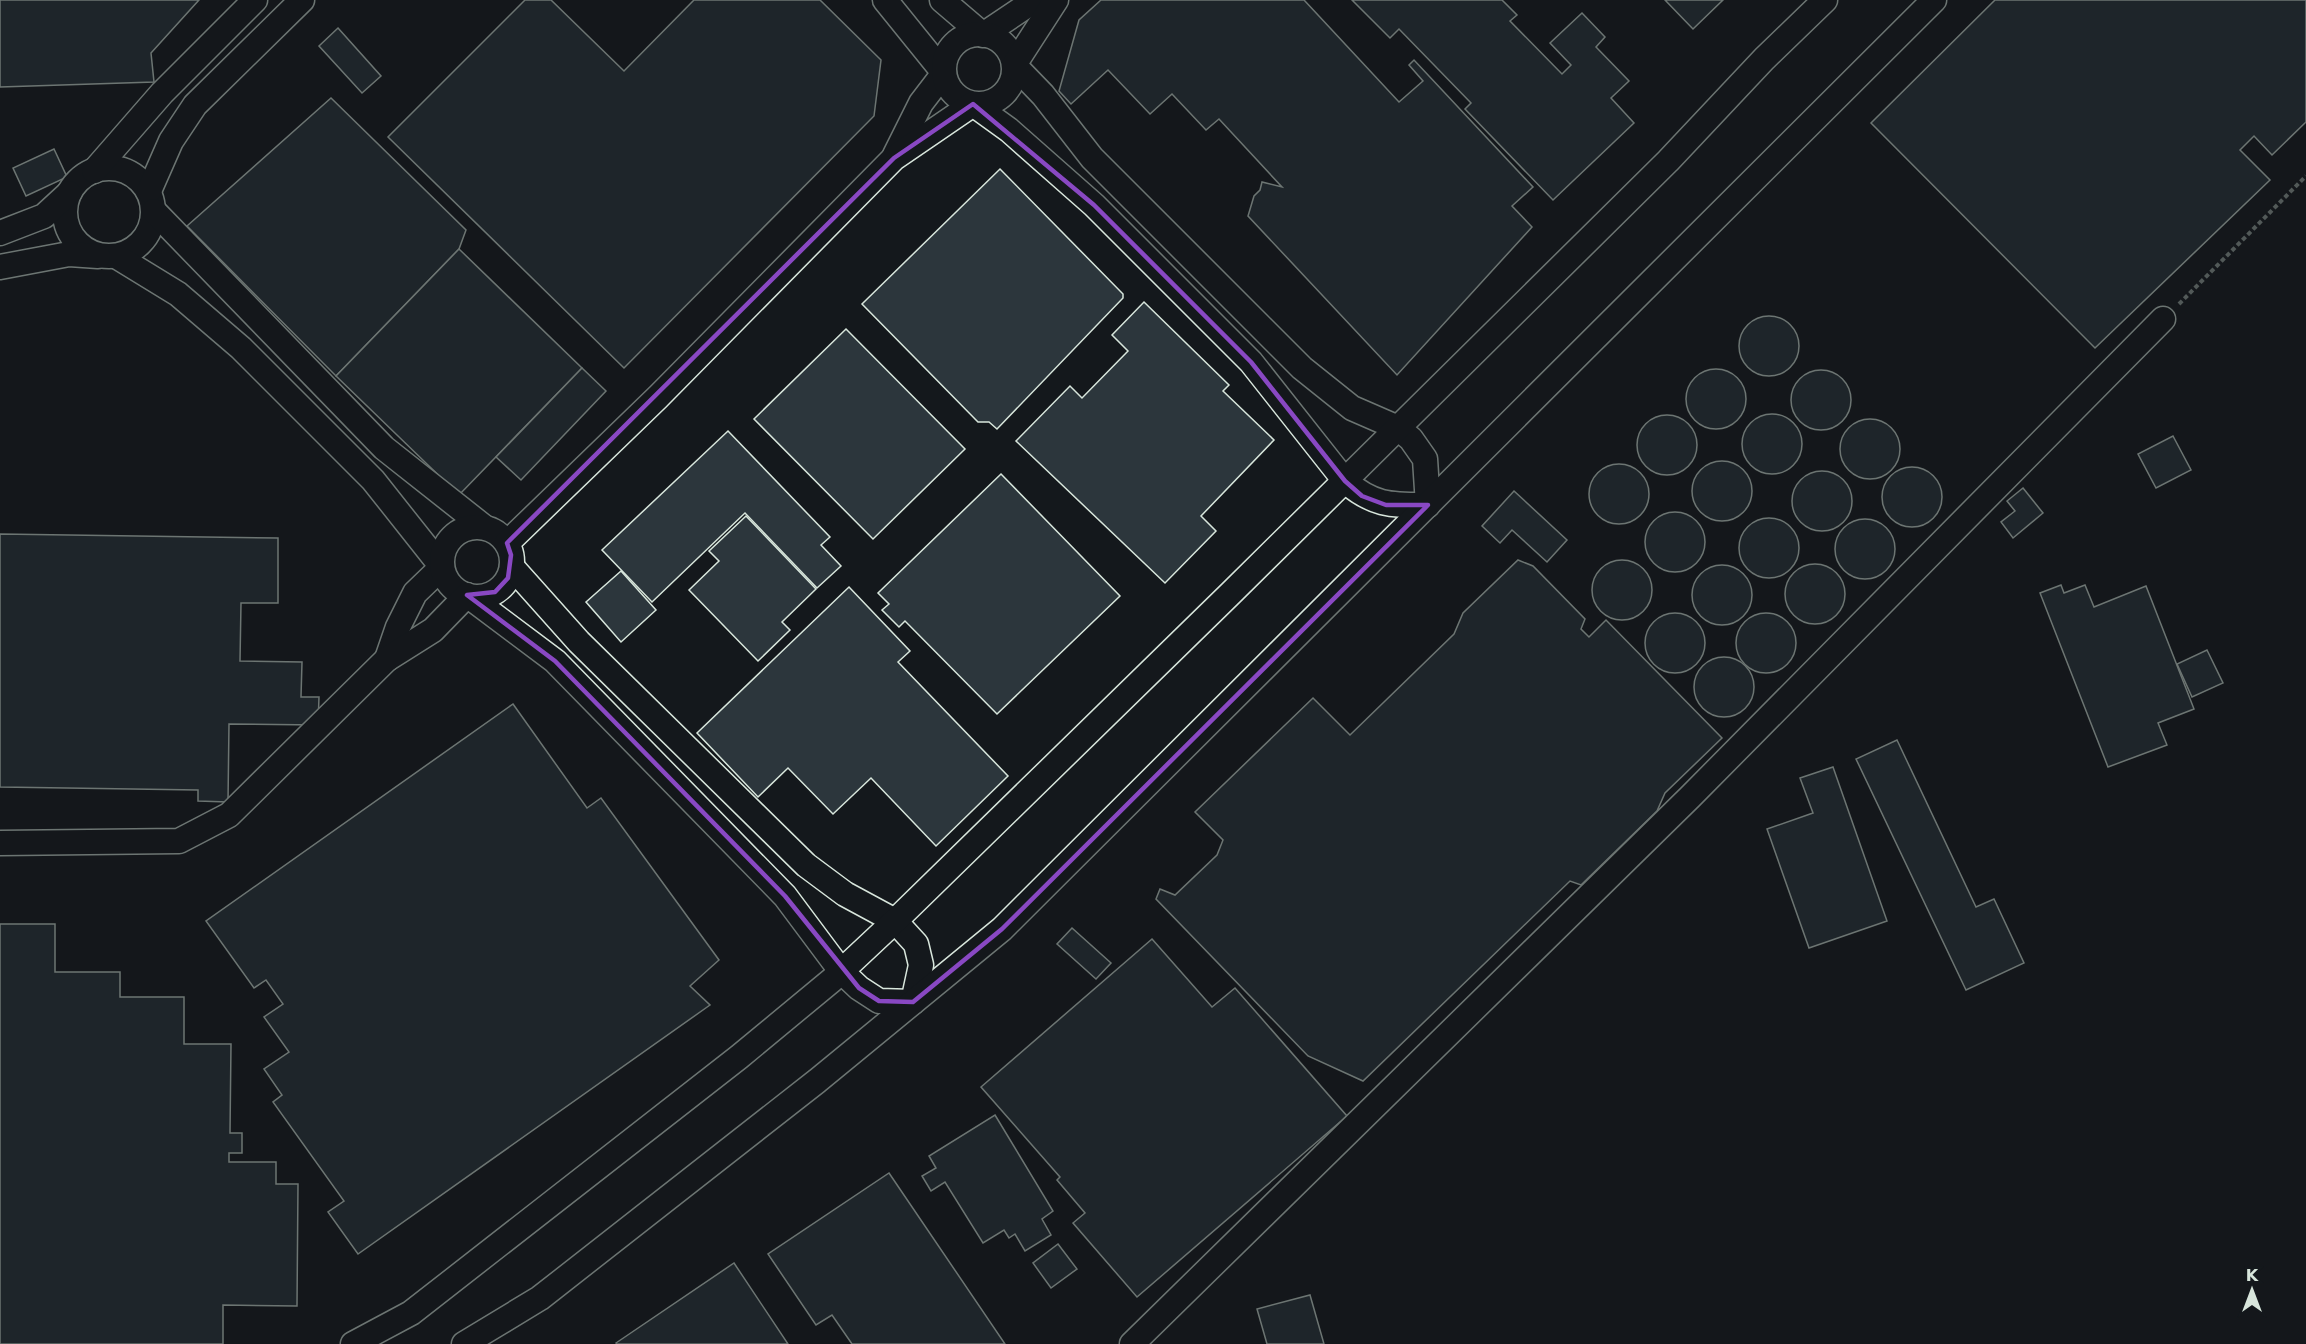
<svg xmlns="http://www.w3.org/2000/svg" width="2306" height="1344" font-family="'DejaVu Sans',sans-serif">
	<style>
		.building { fill: #2c363c; stroke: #d8e6dc; stroke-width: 1.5 }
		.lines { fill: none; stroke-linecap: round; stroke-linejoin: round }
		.minor-casing { stroke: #d8e6dc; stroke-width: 27 }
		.path { stroke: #9da8a2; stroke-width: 4; stroke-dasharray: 4.5 3; stroke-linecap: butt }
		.minor { stroke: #14181c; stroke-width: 24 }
		.marked { fill: none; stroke: #8948c3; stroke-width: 4.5; stroke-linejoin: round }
	</style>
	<rect width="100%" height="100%" fill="#14181c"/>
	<g class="building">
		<polygon points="0,0 199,0 151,53 154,82 0,87"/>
		<polygon points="525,0 551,0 624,71 694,0 820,0 881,60 874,116 624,368 388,137"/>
		<polygon points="1101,0 1304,0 1399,102 1423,81 1409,65 1414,60 1533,187 1512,206 1532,227 1397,375 1248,216 1254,196 1260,190 1262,182 1282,187 1219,119 1206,130 1172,94 1150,114 1108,70 1071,104 1059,91 1079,20"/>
		<polygon points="1352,0 1502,0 1517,15 1510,21 1562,74 1571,65 1550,43 1582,13 1605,37 1596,47 1629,81 1611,98 1634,123 1553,200 1465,109 1471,103 1399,29 1390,38"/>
		<polygon points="1665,0 1723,0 1693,29"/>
		<polygon points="1995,0 2306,0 2306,122 2272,155 2254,136 2240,150 2270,180 2095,348 1871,123"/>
		<polygon points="338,28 381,76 362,93 319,46"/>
		<polygon points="331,98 466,230 459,249 336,376 187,226"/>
		<polygon points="54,149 67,177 26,196 13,168"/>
		<polygon points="1000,169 1123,294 1123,298 997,429 989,422 978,422 862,304"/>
		<polygon points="459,249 582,368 459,495 336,376"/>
		<polygon points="1144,302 1229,385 1223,391 1274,440 1201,516 1216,531 1165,583 1016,441 1070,386 1082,398 1128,351 1112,335"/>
		<circle cx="1769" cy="346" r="30"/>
		<polygon points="846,329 965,449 873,539 754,419"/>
		<polygon points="582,368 606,391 521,480 496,457"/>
		<circle cx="1716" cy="399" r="30"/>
		<circle cx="1821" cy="400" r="30"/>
		<circle cx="1772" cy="444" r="30"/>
		<circle cx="1667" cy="445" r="30"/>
		<circle cx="1870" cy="449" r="30"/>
		<polygon points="728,431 830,537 821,545 841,566 817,588 745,513 652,602 602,550"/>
		<polygon points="2173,436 2191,470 2156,488 2138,454"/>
		<circle cx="1722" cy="491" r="30"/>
		<circle cx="1619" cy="494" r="30"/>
		<circle cx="1912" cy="497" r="30"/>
		<circle cx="1822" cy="501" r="30"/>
		<polygon points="1001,474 1120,596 997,714 905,621 899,627 882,610 889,604 878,593"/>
		<polygon points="2023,488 2043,513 2013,538 2001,522 2015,511 2007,501"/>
		<polygon points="1514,491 1567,540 1547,562 1512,530 1500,543 1482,526"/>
		<circle cx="1675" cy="542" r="30"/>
		<polygon points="746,516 816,589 782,622 790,630 758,661 689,590 719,561 709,551"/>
		<circle cx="1769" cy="548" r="30"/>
		<circle cx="1865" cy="549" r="30"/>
		<polygon points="0,534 278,538 278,603 241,603 240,661 302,662 301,697 319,697 318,725 229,724 228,802 198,801 198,790 0,787"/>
		<polygon points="1518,560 1533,566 1585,619 1581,629 1589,637 1606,620 1722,738 1665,793 1657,811 1581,885 1570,881 1363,1081 1308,1056 1156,899 1160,889 1175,895 1217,855 1223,840 1195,812 1313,698 1350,735 1454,634 1463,613"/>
		<circle cx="1622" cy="590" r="30"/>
		<circle cx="1815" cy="594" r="30"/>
		<circle cx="1722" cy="595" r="30"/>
		<polygon points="621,571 656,610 621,642 586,602"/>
		<polygon points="2061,585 2064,593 2085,585 2094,607 2146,586 2194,709 2158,723 2167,745 2108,767 2040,593"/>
		<polygon points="849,587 910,651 898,662 1008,776 936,846 871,778 833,814 788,768 758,797 697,733"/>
		<circle cx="1675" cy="643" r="30"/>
		<circle cx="1766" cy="643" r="30"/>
		<polygon points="2207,650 2223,683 2192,697 2177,664"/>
		<circle cx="1724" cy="687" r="30"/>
		<polygon points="513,704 587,808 601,798 719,960 690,986 710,1005 358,1254 328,1212 344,1201 273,1102 282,1095 264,1069 289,1052 264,1017 283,1004 266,980 254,988 206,921"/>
		<polygon points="1897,740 1976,907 1994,899 2024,963 1966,990 1856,759"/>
		<polygon points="1833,767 1887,921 1809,948 1767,829 1813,813 1800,778"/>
		<polygon points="0,924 55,924 55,972 120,972 120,997 184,997 184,1044 231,1044 230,1133 242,1133 242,1153 229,1153 229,1162 276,1162 276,1184 298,1184 297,1306 223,1305 223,1344 0,1344"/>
		<polygon points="1072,928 1111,963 1096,979 1057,944"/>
		<polygon points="1152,939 1212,1007 1235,988 1347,1116 1137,1297 1073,1223 1085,1213 1057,1180 1060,1177 981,1087"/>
		<polygon points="995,1115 1053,1211 1042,1219 1051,1235 1025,1251 1015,1234 1009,1238 1004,1230 983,1243 945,1182 931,1191 922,1176 936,1168 929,1156"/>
		<polygon points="889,1173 1005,1344 852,1344 832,1315 816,1325 768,1254"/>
		<polygon points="1058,1244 1077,1269 1051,1288 1033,1263"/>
		<polygon points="734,1263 788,1344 617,1344 616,1343"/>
		<polygon points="1310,1295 1324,1344 1267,1344 1257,1309"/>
	</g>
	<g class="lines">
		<g class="minor-casing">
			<g id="minor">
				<polyline points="885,0 944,73 921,103 895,155"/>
				<polyline points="942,0 983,35 1035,0"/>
				<circle cx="979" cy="69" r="35"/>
				<circle cx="109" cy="212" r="44"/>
				<polyline points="94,171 162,93 255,0"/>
				<polyline points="149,191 171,141 195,105 302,0"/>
				<polyline points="154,211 384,448 484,527"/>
				<polyline points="0,233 44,216 69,193"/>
				<polyline points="116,256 178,294 241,348 373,480 442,567 415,593 398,627 387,659"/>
				<polyline points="0,267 69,254 98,256"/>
				<circle cx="477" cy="562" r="35"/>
				<path d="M507,543l151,-146 236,-239 79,-54 36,26 85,75 157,157 94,119c29,25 46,24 83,24l-3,-46 -14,-20 -13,-11 -46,-20 -50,-40 -210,-210 -49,-63 -29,-30 42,-65"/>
				<polyline points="0,843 179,841 229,815 387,659 433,630 467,595 555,661 785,896 841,971 859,988 879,1001 913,1002 921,965 916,944 895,921 845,894 806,865 579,642 512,567"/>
				<polyline points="353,1344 411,1313 739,1057 832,980 895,921 1231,593 1668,161 1764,59 1825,0"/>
				<polyline points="464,1344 540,1298 817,1081 1002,929 1934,0"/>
				<polyline points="1132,1344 1690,797 2163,319"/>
			</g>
		</g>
		<polyline class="path" points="2179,304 2306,176"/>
		<use href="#minor" class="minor"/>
	</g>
	<path d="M0 0H2306V1344H0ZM973,104l121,101 157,157 94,119 17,15 24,9h42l-426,424 -89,73 -34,-1 -20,-13 -74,-92 -230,-235 -88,-66 28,-3 13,-14 3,-23 -4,-12 387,-385z" fill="#14181c" fill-opacity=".55" fill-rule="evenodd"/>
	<path class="marked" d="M973,104l121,101 157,157 94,119 17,15 24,9h42l-426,424 -89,73 -34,-1 -20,-13 -74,-92 -230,-235 -88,-66 28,-3 13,-14 3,-23 -4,-12 387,-385z"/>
	<g transform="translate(2252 1290)" stroke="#14181c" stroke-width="4.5" paint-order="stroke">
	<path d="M0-4.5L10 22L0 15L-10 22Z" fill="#d8e6dc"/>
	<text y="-9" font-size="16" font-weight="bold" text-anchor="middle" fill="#d8e6dc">K</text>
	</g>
</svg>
